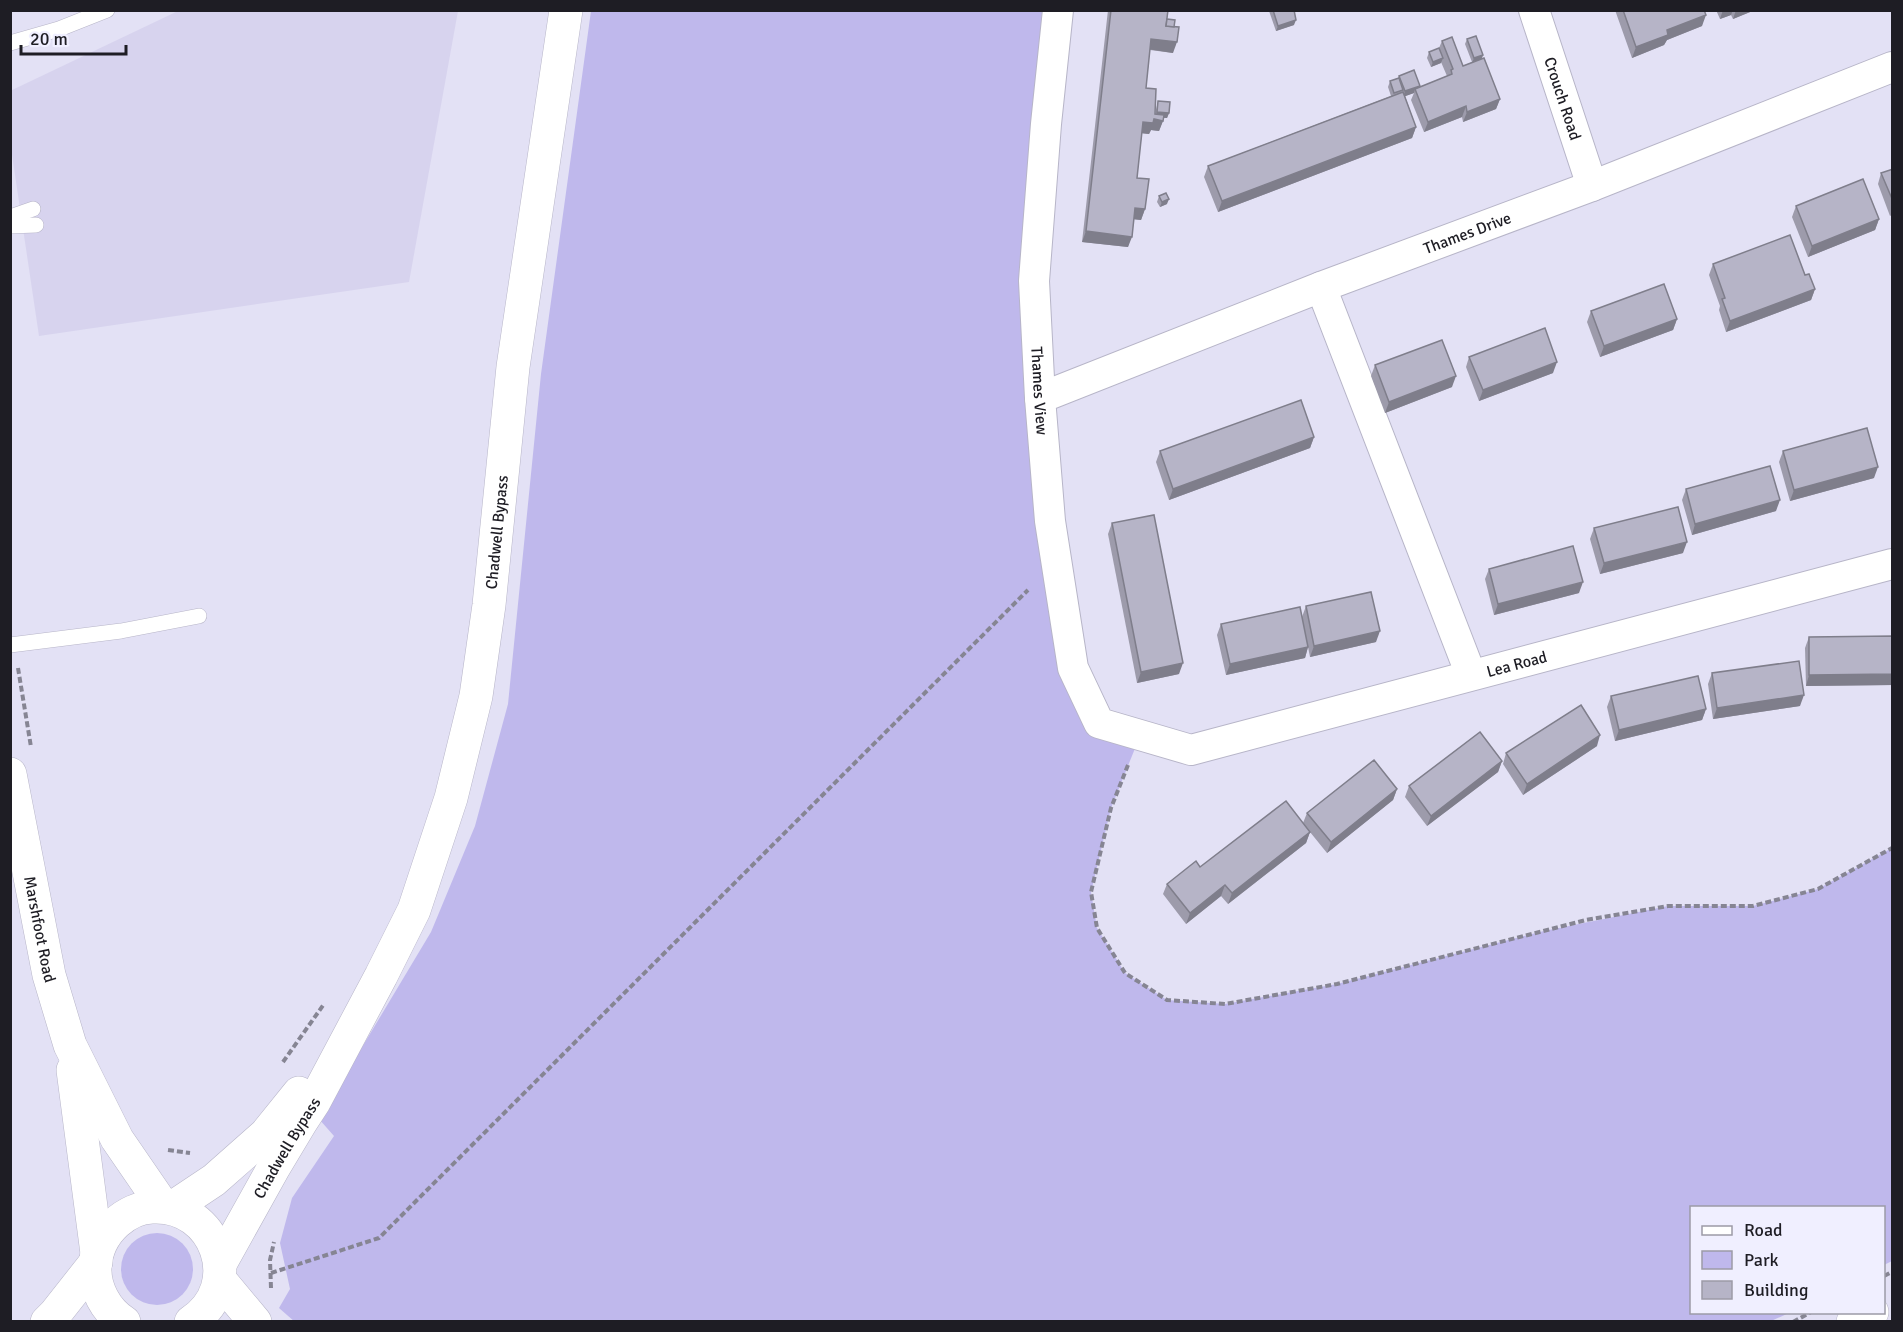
<svg xmlns="http://www.w3.org/2000/svg" width="1903" height="1332" font-family="Signika,sans-serif">
	<style>
		.built { fill: #d7d3ee }
		.green { fill: #bfb8ec }
		.lines { fill: none; stroke-linecap: round; stroke-linejoin: round }
		.lane-casing { stroke: #b7b5c8; stroke-width: 16 }
		.street-casing { stroke: #b7b5c8; stroke-width: 32 }
		.secondary-casing { stroke: #b7b5c8; stroke-width: 34 }
		.primary-casing { stroke: #b7b5c8; stroke-width: 34 }
		.path { stroke: #868593; stroke-width: 4; stroke-dasharray: 6 3; stroke-linecap: butt }
		.lane { stroke: #fff; stroke-width: 15 }
		.street { stroke: #fff; stroke-width: 30 }
		.secondary { stroke: #fff; stroke-width: 33 }
		.primary { stroke: #fff; stroke-width: 33 }
		.wall { fill: #9d9bab }
		.shaded-wall { fill: #7f7e8b }
		.building { fill: #b6b4c7; stroke: #7f7e8b; stroke-width: 1.5 }
		.labels { text-anchor: middle; stroke-width: 5; stroke-linejoin: round; paint-order: stroke }
		.street-label { font-size: 16px; fill: #1e1d24; stroke: #f0efff }
	</style>
	<rect width="100%" height="100%" fill="#e3e1f5"/>
	<polygon class="built" points="178,11 458,11 409,282 39,336 11,148 10,91"/>
	<g class="green">
		<polygon points="591,11 1042,11 1037,126 1050,521 1099,723 1140,736 1111,808 1091,892 1097,928 1125,973 1167,1000 1225,1004 1337,984 1544,931 1668,906 1753,906 1818,889 1892,848 1892,1261 1884,1265 1884,1208 1692,1208 1692,1312 1789,1313 1771,1321 295,1322 279,1308 290,1289 280,1243 292,1198 334,1136 319,1119 431,932 475,826 508,704 541,374"/>
		<circle cx="157" cy="1269" r="36"/>
	</g>
	<g class="lines">
		<g class="lane-casing">
			<g id="lane">
				<polyline points="10,43 59,29 107,10"/>
				<polyline points="10,217 33,209"/>
				<polyline points="10,226 36,225"/>
				<polyline points="10,645 121,631 199,616"/>
			</g>
		</g>
		<g class="street-casing">
			<g id="street">
				<path id="s1" d="M1058,10l-12,114 -12,157 6,117 10,123 23,147 26,55 92,27 701,-186"/>
				<path id="s2" d="M1534,10l58,176"/>
				<polyline points="1321,287 1471,675"/>
				<path id="s3" d="M1040,398l281,-111 271,-101 300,-119"/>
			</g>
		</g>
		<g class="secondary-casing">
			<g id="secondary">
				<polyline points="172,1208 214,1180 266,1134 299,1093"/>
				<path id="s4" d="M220,1264l54,-97 27,-45 13,-20 67,-126 33,-66 37,-112 25,-102 13,-91 24,-238 53,-357"/>
				<polyline points="220,1280 255,1322"/>
				<polyline points="1853,1322 1872,1312"/>
			</g>
		</g>
		<g class="primary-casing">
			<g id="primary">
				<path id="s5" d="M10,774l39,201 21,70 47,94 46,67"/>
				<polyline points="73,1070 97,1253"/>
				<polyline points="47,1322 55,1314 96,1262"/>
				<path d="M124,1322c-18,-11 -30,-34 -29,-55 1,-17 8,-32 21,-44 10,-9 24,-16 37,-16 63,-3 93,79 38,115"/>
			</g>
		</g>
		<g class="path">
			<polyline points="18,668 31,747"/>
			<polyline points="1128,765 1111,808 1091,892 1097,928 1125,973 1167,1000 1225,1004 1337,984 1586,920 1668,906 1753,906 1818,889 1892,848"/>
			<polyline points="283,1062 324,1004"/>
			<polyline points="168,1150 190,1153"/>
			<polyline points="271,1273 379,1238 1028,590"/>
			<polyline points="1884,1276 1892,1272"/>
			<polyline points="271,1288 270,1260 274,1242"/>
			<polyline points="1793,1322 1811,1312"/>
		</g>
		<use href="#lane" class="lane"/>
		<use href="#street" class="street"/>
		<use href="#secondary" class="secondary"/>
		<use href="#primary" class="primary"/>
	</g>
	<g class="wall">
		<polygon points="1108,10 1168,10 1167,19 1173,53 1150,50 1146,88 1155,114 1158,101 1169,113 1167,118 1164,118 1159,131 1151,130 1149,134 1142,133 1137,178 1145,209 1141,220 1134,219 1128,247 1082,242"/>
		<polygon points="1294,10 1294,25 1276,31 1269,11"/>
		<polygon points="1615,10 1704,10 1702,26 1667,40 1664,45 1632,58"/>
		<polygon points="1716,10 1755,10 1733,19 1731,15 1720,19"/>
		<polygon points="1467,39 1483,55 1482,58 1500,99 1496,109 1463,122 1462,117 1424,132 1411,100 1414,93 1405,96 1416,127 1412,138 1218,212 1204,177 1208,166 1391,96 1388,87 1390,81 1398,78 1399,76 1420,87 1447,76 1441,62 1441,63 1431,67 1427,58 1429,52 1439,48 1442,41 1463,66 1472,62 1465,44"/>
		<polygon points="1893,169 1893,214 1890,216 1878,184 1881,173"/>
		<polygon points="1159,196 1167,204 1160,207 1157,202"/>
		<polygon points="1796,206 1879,219 1875,230 1808,257 1792,217"/>
		<polygon points="1713,264 1815,289 1811,300 1726,332 1719,310 1720,306 1709,275"/>
		<polygon points="1591,311 1677,319 1673,330 1600,357 1587,322"/>
		<polygon points="1469,357 1553,373 1479,401 1466,367"/>
		<polygon points="1375,365 1452,387 1385,413 1371,376"/>
		<polygon points="1314,437 1310,448 1169,500 1156,462 1160,451"/>
		<polygon points="1783,451 1874,478 1790,501 1779,462"/>
		<polygon points="1686,489 1776,511 1692,535 1682,500"/>
		<polygon points="1112,523 1179,674 1137,683 1108,534"/>
		<polygon points="1594,528 1683,553 1600,574 1590,539"/>
		<polygon points="1489,569 1579,593 1494,615 1485,579"/>
		<polygon points="1306,606 1376,642 1310,657 1308,647 1305,658 1226,675 1217,635 1221,624 1302,617"/>
		<polygon points="1893,636 1893,685 1806,686 1805,648 1809,637"/>
		<polygon points="1712,673 1800,706 1713,719 1708,684"/>
		<polygon points="1611,696 1706,709 1702,720 1615,741 1607,707"/>
		<polygon points="1597,746 1523,795 1503,764 1506,753"/>
		<polygon points="1502,761 1498,772 1427,826 1405,797 1409,786"/>
		<polygon points="1397,789 1393,800 1327,853 1310,832 1306,843 1228,904 1221,896 1186,924 1163,894 1167,884 1200,867 1303,823 1307,813"/>
	</g>
	<g class="shaded-wall">
		<polygon points="1723,10 1733,10 1731,15 1720,19"/>
		<polygon points="1736,10 1755,10 1733,19"/>
		<polygon points="1706,15 1702,26 1667,40 1664,45 1632,58 1636,47 1667,30"/>
		<polygon points="1296,20 1294,25 1276,31 1278,26"/>
		<polygon points="1151,39 1177,42 1173,53 1147,49"/>
		<polygon points="1483,55 1481,60 1472,63 1474,58"/>
		<polygon points="1443,58 1441,63 1431,67 1433,62"/>
		<polygon points="1420,86 1418,91 1415,89 1414,93 1403,97 1405,91"/>
		<polygon points="1500,99 1496,109 1463,122 1467,112"/>
		<polygon points="1466,106 1462,117 1424,132 1428,122"/>
		<polygon points="1157,112 1169,113 1167,118 1155,117"/>
		<polygon points="1154,119 1163,121 1159,131 1151,130 1149,134 1139,133 1143,122"/>
		<polygon points="1416,127 1412,138 1218,212 1222,201"/>
		<polygon points="1169,199 1167,204 1160,207 1162,202"/>
		<polygon points="1135,208 1145,209 1141,220 1131,219"/>
		<polygon points="1879,219 1875,230 1808,257 1812,246"/>
		<polygon points="1086,231 1132,237 1128,247 1082,242"/>
		<polygon points="1815,289 1811,300 1726,332 1730,321"/>
		<polygon points="1677,319 1673,330 1600,357 1604,346"/>
		<polygon points="1557,362 1553,373 1479,401 1483,390"/>
		<polygon points="1456,376 1452,387 1385,413 1389,402"/>
		<polygon points="1314,437 1310,448 1169,500 1173,489"/>
		<polygon points="1878,467 1874,478 1790,501 1794,490"/>
		<polygon points="1780,500 1776,511 1692,535 1695,524"/>
		<polygon points="1687,542 1683,553 1600,574 1604,563"/>
		<polygon points="1583,582 1579,593 1494,615 1498,604"/>
		<polygon points="1380,631 1376,642 1310,657 1314,646"/>
		<polygon points="1308,647 1305,658 1226,675 1230,664"/>
		<polygon points="1183,663 1179,674 1137,683 1141,672"/>
		<polygon points="1893,674 1893,685 1806,686 1809,675"/>
		<polygon points="1804,695 1800,706 1713,719 1717,708"/>
		<polygon points="1706,709 1702,720 1615,741 1619,730"/>
		<polygon points="1600,735 1597,746 1523,795 1527,784"/>
		<polygon points="1502,761 1498,772 1427,826 1431,816"/>
		<polygon points="1397,789 1393,800 1327,853 1331,842"/>
		<polygon points="1310,832 1306,843 1228,904 1232,893"/>
		<polygon points="1225,885 1221,896 1186,924 1190,913"/>
	</g>
	<g class="building">
		<polygon points="1111,10 1168,10 1166,26 1179,27 1177,42 1151,39 1146,88 1156,89 1155,114 1164,115 1163,121 1154,119 1153,123 1143,122 1137,178 1149,179 1145,209 1135,208 1132,237 1086,231"/>
		<polygon points="1273,10 1294,10 1296,20 1278,26"/>
		<polygon points="1623,10 1704,10 1706,15 1667,30 1668,35 1636,47"/>
		<polygon points="1167,19 1175,20 1174,27 1166,26"/>
		<polygon points="1476,36 1483,55 1474,58 1467,39"/>
		<polygon points="1452,37 1463,66 1484,58 1500,99 1467,112 1466,106 1428,122 1415,89 1452,74 1451,70 1453,69 1442,41"/>
		<polygon points="1439,48 1443,58 1433,62 1429,52"/>
		<polygon points="1414,70 1420,86 1405,91 1399,76"/>
		<polygon points="1399,78 1403,90 1394,93 1390,81"/>
		<polygon points="1403,92 1416,127 1222,201 1208,166"/>
		<polygon points="1158,101 1170,102 1169,113 1157,112"/>
		<polygon points="1893,169 1893,201 1881,173"/>
		<polygon points="1863,179 1879,219 1812,246 1796,206"/>
		<polygon points="1166,193 1169,199 1162,202 1159,196"/>
		<polygon points="1790,235 1805,275 1809,274 1815,289 1730,321 1722,299 1725,298 1713,264"/>
		<polygon points="1664,284 1677,319 1604,346 1591,311"/>
		<polygon points="1545,328 1557,362 1483,390 1469,357"/>
		<polygon points="1442,340 1456,376 1389,402 1375,365"/>
		<polygon points="1301,400 1314,437 1173,489 1160,451"/>
		<polygon points="1867,428 1878,467 1794,490 1783,451"/>
		<polygon points="1770,466 1780,500 1695,524 1686,489"/>
		<polygon points="1678,507 1687,542 1604,563 1594,528"/>
		<polygon points="1154,515 1183,663 1141,672 1112,523"/>
		<polygon points="1573,546 1583,582 1498,604 1489,569"/>
		<polygon points="1371,592 1380,631 1314,646 1306,606"/>
		<polygon points="1300,607 1308,647 1230,664 1221,624"/>
		<polygon points="1893,636 1893,674 1809,675 1809,637"/>
		<polygon points="1799,661 1804,695 1717,708 1712,673"/>
		<polygon points="1698,676 1706,709 1619,730 1611,696"/>
		<polygon points="1581,705 1600,735 1527,784 1506,753"/>
		<polygon points="1480,732 1502,761 1431,816 1409,786"/>
		<polygon points="1374,760 1397,789 1331,842 1307,813"/>
		<polygon points="1286,801 1310,832 1232,893 1225,885 1190,913 1167,884 1196,861 1200,867"/>
	</g>
	<g class="labels">
		<g class="street-label">
			<text dy="6" stroke="none"><textPath href="#s2" startOffset="93">Crouch Road</textPath></text>
			<text dy="6" stroke="none"><textPath href="#s3" startOffset="458">Thames Drive</textPath></text>
			<text dy="6" stroke="none"><textPath href="#s1" startOffset="382">Thames View</textPath></text>
			<text dy="6" stroke="none"><textPath href="#s4" startOffset="792">Chadwell Bypass</textPath></text>
			<text dy="6" stroke="none"><textPath href="#s1" startOffset="1155">Lea Road</textPath></text>
			<text dy="6" stroke="none"><textPath href="#s5" startOffset="158">Marshfoot Road</textPath></text>
			<text dy="6" stroke="none"><textPath href="#s4" startOffset="134">Chadwell Bypass</textPath></text>
		</g>
	</g>
	<rect width="1903" height="1332" fill="none" stroke="#1e1d24" stroke-width="24"/>
	<rect x="1690" y="1206" width="195" height="108" fill="#f0efff" stroke="#9c9ba7" stroke-width="1.5"/>
	<rect x="1702" y="1226" width="30" height="9" fill="#ffffff" stroke="#9c9ba7" stroke-width="1.5"/>
	<text x="1744" y="1236" font-size="18" fill="#1e1d24">Road</text>
	<rect x="1702" y="1251" width="30" height="18" fill="#bfb8ec" stroke="#9c9ba7" stroke-width="1.5"/>
	<text x="1744" y="1266" font-size="18" fill="#1e1d24">Park</text>
	<rect x="1702" y="1281" width="30" height="18" fill="#b6b4c7" stroke="#9c9ba7" stroke-width="1.5"/>
	<text x="1744" y="1296" font-size="18" fill="#1e1d24">Building</text>
	<path d="M21 45v9h105v-9" fill="none" stroke="#1e1d24" stroke-width="3"/>
	<text x="30" y="45" font-size="18" fill="#1e1d24" stroke="#f0efff" stroke-width="4.5" paint-order="stroke">20 m</text>
</svg>
